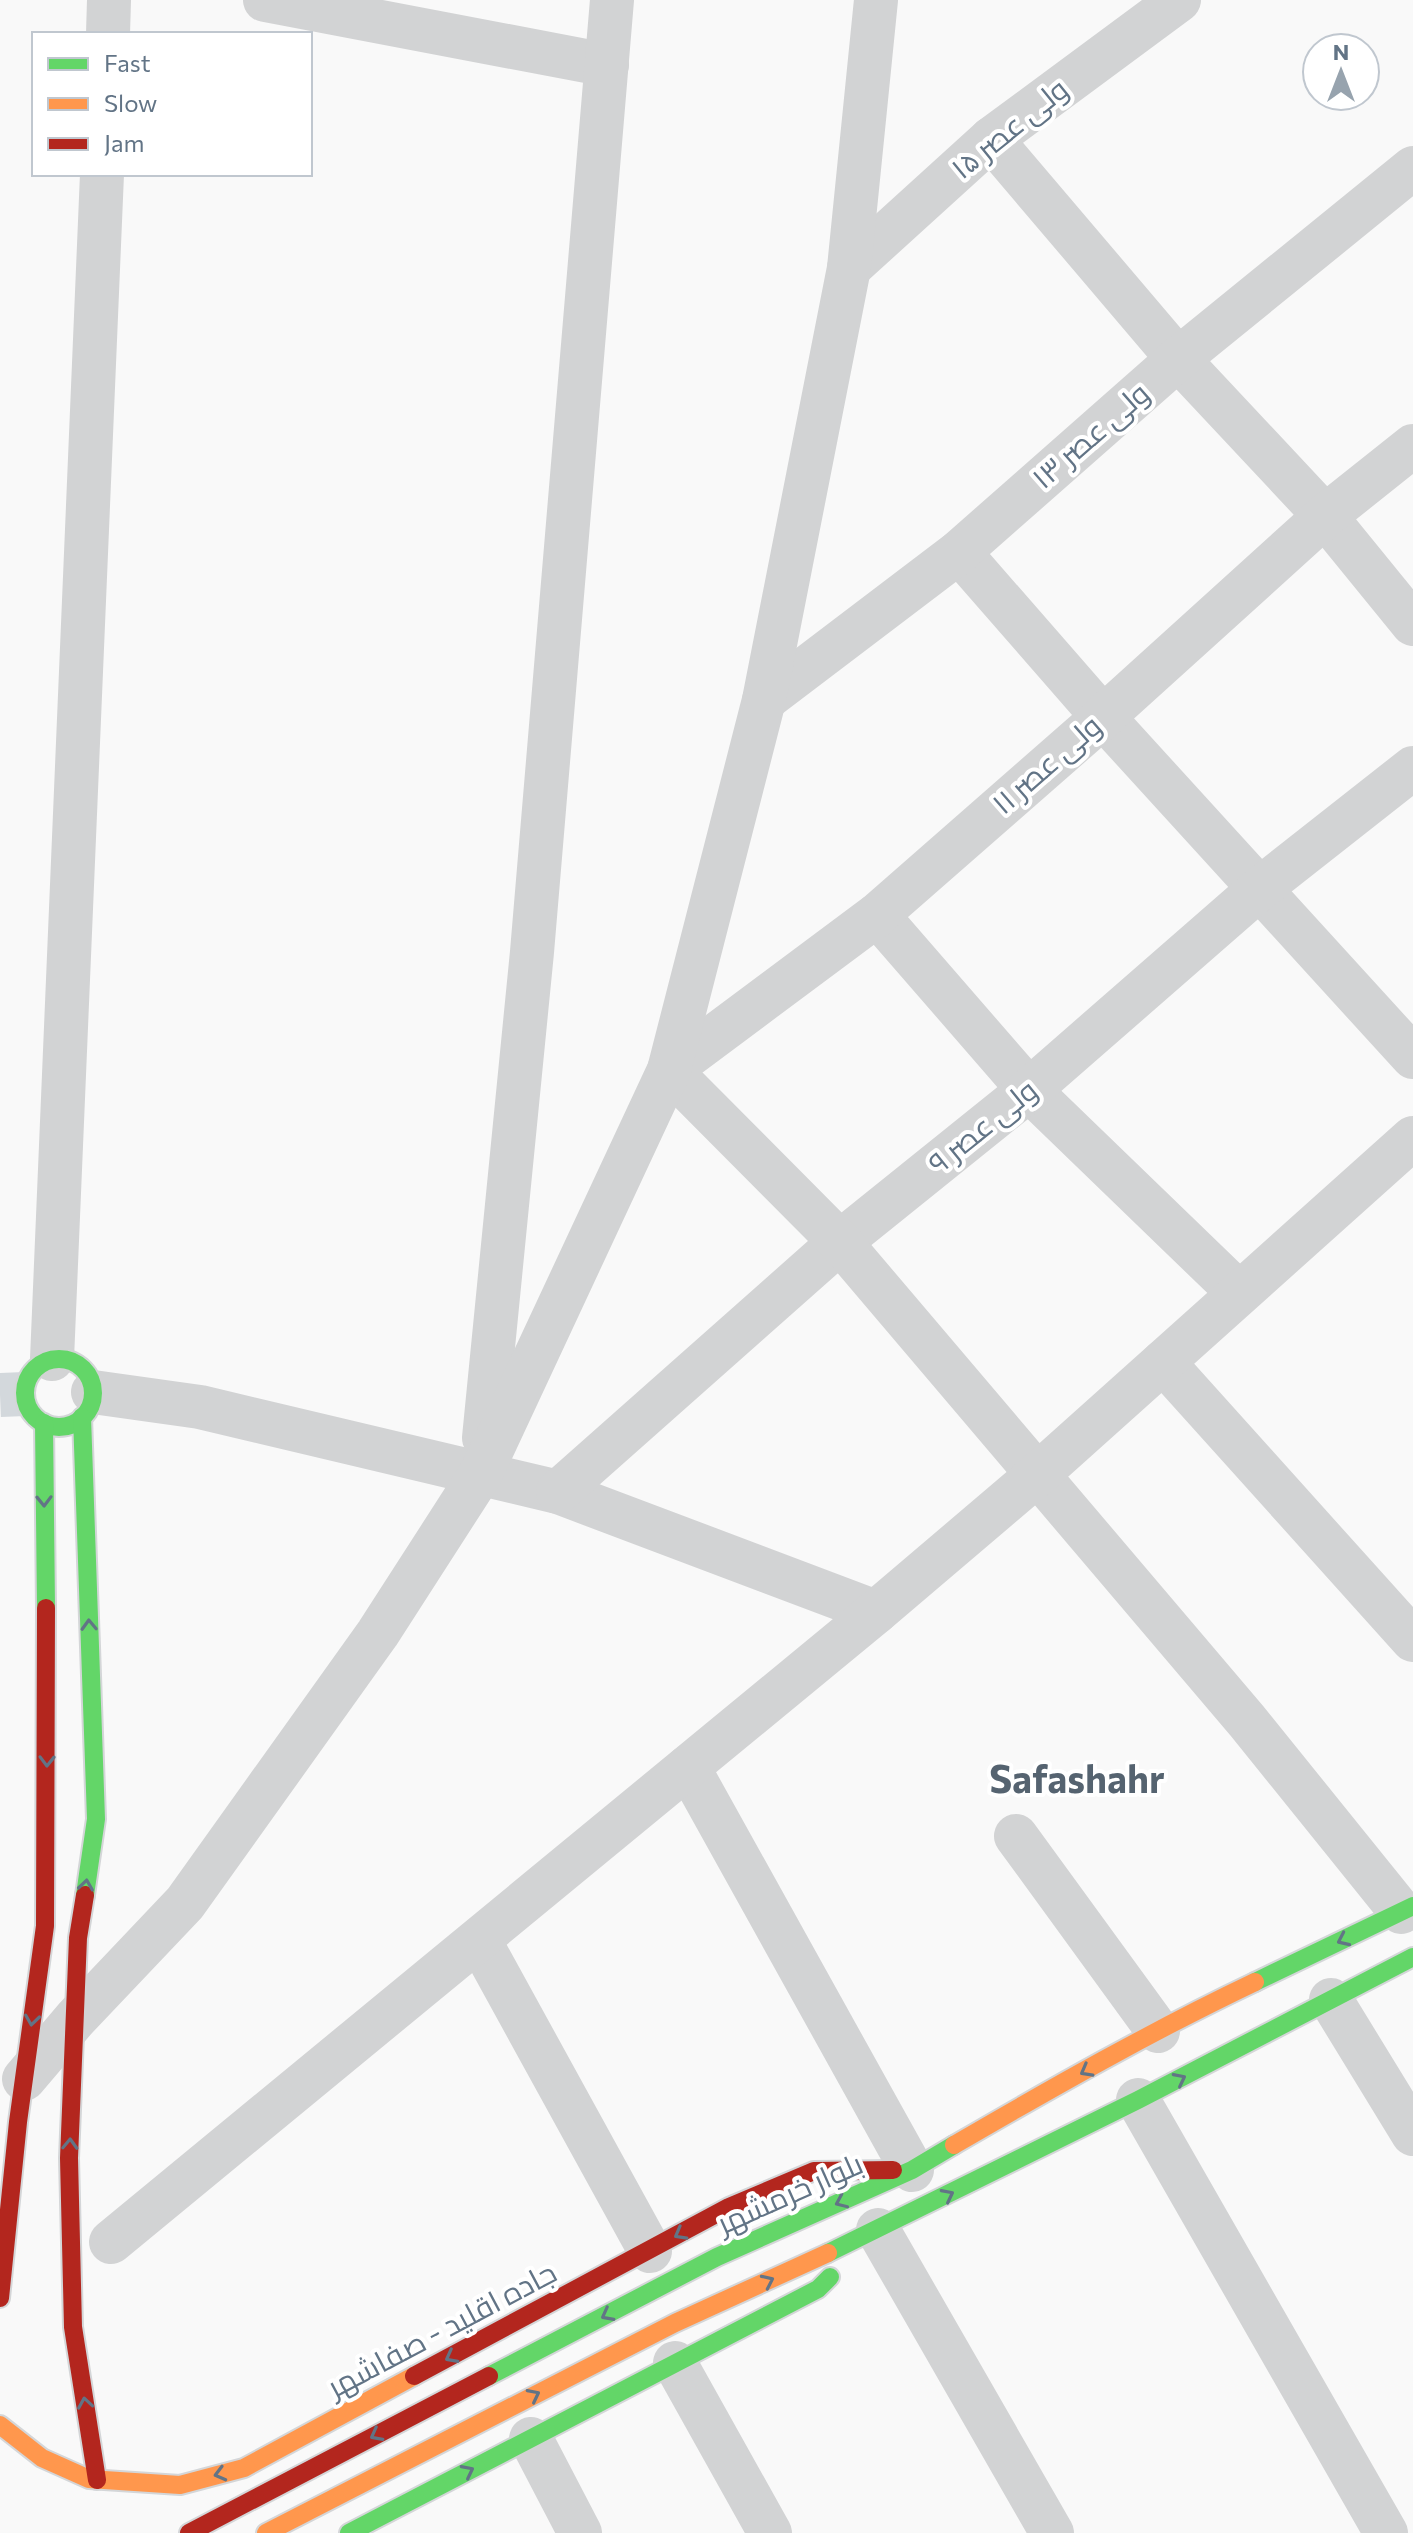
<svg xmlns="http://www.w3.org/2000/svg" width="1413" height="2533" font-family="Commissioner,Cairo,sans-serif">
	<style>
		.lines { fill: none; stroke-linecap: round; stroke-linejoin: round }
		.secondary-tunnel { stroke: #d3d8dc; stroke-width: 44; stroke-dasharray: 44 22; stroke-linecap: butt }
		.fast-casing { stroke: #d4d6d8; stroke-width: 22 }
		.slow-casing { stroke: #d4d6d8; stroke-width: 22 }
		.jam-casing { stroke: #d4d6d8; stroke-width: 22 }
		.street { stroke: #d2d3d4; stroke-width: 44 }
		.fast { stroke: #63d668; stroke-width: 18 }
		.slow { stroke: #ff974d; stroke-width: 18 }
		.jam { stroke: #b3261e; stroke-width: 18 }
		.oneway { stroke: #627486 }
		.labels { text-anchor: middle; stroke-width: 8; stroke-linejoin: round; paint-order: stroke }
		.street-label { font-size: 30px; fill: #627486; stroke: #fff }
		.district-label { font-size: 38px; font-weight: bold; fill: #556370; stroke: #fff }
	</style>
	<rect width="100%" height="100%" fill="#f9f9f9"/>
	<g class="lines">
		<polyline class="secondary-tunnel" points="0,1395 25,1394"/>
		<g class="fast-casing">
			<g id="fast">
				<circle cx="59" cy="1393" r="34"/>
				<polyline points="82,1417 96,1819 85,1895"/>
				<polyline points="44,1423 46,1608"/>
				<polyline points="1255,1982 1413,1906"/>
				<polyline points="828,2253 1138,2100 1413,1957"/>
				<polyline points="489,2376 717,2257 912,2170 954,2145"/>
				<polyline points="349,2533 818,2289 830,2277"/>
			</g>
		</g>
		<g class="slow-casing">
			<g id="slow">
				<path d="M954,2145c98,-57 198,-114 301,-163"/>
				<polyline points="0,2425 42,2458 89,2479 180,2485 244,2468 414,2376"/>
				<polyline points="266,2533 675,2323 828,2253"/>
			</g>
		</g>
		<g class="jam-casing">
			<g id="jam">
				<polyline points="85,1895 78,1938 69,2158 73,2327 97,2480"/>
				<polyline points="0,2298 18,2122 45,1926 46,1608"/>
				<polyline points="414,2376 729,2207 814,2171 893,2170"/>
				<polyline points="189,2533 489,2376"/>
			</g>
		</g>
		<g class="street">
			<polyline points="265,0 607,65"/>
			<polyline points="108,34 109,0"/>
			<polyline points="991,139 1178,359 1325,516 1413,624"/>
			<polyline points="849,268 991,139 1179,0"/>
			<polyline points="959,552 1103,717 1413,1057"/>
			<polyline points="764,700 959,552 1178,359 1413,168"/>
			<polyline points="877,915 1029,1090 1239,1293"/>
			<polyline points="52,1359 102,174"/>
			<polyline points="1163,1362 1413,1640"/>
			<polyline points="93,1392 200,1407 558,1492 876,1612"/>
			<polyline points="484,1438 532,952 612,0"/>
			<polyline points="558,1492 840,1242 1029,1090 1258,890 1413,768"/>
			<polyline points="688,1767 912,2170"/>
			<polyline points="1016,1836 1158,2031"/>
			<polyline points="1401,1912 1247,1721 840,1242 669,1070 877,915 1103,717 1325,516 1413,446"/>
			<polyline points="479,1940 650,2251"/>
			<polyline points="1331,2000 1413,2134"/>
			<polyline points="24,2079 75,2019 185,1903 378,1633 481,1473 669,1070 764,700 849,268 876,0"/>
			<polyline points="1138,2100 1386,2533"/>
			<polyline points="878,2230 1052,2533"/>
			<polyline points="111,2242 876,1612 1037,1475 1413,1138"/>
			<polyline points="675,2363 770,2533"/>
			<polyline points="531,2439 580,2533"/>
		</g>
		<use href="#fast" class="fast"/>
		<use href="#slow" class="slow"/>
		<use href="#jam" class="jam"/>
	</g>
	<defs><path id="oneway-chevron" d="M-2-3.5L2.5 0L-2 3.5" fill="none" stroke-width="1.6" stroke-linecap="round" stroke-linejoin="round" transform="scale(2)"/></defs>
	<g class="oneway">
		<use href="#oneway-chevron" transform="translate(44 1501) rotate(89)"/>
		<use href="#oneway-chevron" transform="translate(89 1625) rotate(-92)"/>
		<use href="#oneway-chevron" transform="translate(47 1761) rotate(91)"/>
		<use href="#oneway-chevron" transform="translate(86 1885) rotate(-82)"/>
		<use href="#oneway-chevron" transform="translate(1343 1940) rotate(155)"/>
		<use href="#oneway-chevron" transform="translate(32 2020) rotate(98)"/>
		<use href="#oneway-chevron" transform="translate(1086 2071) rotate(151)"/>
		<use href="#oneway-chevron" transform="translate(1180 2079) rotate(-27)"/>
		<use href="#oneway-chevron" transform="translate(70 2144) rotate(-88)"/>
		<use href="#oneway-chevron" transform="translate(948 2195) rotate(-27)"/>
		<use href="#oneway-chevron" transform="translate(841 2202) rotate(156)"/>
		<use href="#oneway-chevron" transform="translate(680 2234) rotate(151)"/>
		<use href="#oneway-chevron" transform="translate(768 2281) rotate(-25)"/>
		<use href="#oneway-chevron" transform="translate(607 2315) rotate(152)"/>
		<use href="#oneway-chevron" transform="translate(451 2357) rotate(152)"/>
		<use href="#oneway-chevron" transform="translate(534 2395) rotate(-27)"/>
		<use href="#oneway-chevron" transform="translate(85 2403) rotate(-99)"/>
		<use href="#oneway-chevron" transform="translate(376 2435) rotate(152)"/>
		<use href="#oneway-chevron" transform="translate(468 2471) rotate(-27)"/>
		<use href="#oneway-chevron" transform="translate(220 2474) rotate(165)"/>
	</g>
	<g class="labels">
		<g class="street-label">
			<text transform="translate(1010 129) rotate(-39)" y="10">ولی عصر ۱۵</text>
			<text transform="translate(1091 436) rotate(-41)" y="10">ولی عصر ۱۳</text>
			<text transform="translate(1047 765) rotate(-41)" y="10">ولی عصر ۱۱</text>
			<text transform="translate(983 1127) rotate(-39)" y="10">ولی عصر ۹</text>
			<text transform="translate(790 2194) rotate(-24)" y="10">بلوار خرمشهر</text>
			<text transform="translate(442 2330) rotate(-28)" y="10">جاده اقلید - صفاشهر</text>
		</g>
		<g class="district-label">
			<text x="1077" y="1793">Safashahr</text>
		</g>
	</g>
	<rect x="32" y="32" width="280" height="144" fill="#ffffff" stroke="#c0c7cf" stroke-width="2"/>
	<rect x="48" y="58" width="40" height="12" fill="#63d668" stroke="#c0c7cf" stroke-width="2"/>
	<text x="104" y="72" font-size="24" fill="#627486">Fast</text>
	<rect x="48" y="98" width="40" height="12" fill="#ff974d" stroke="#c0c7cf" stroke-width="2"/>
	<text x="104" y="112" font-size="24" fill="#627486">Slow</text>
	<rect x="48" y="138" width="40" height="12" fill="#b3261e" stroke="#c0c7cf" stroke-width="2"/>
	<text x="104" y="152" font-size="24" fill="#627486">Jam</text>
	<g transform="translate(1341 72)"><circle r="38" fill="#ffffff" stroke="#c0c7cf" stroke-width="2"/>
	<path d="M0-6L14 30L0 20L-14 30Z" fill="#97a3ae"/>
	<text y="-12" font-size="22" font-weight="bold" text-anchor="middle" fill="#627486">N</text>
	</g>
</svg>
